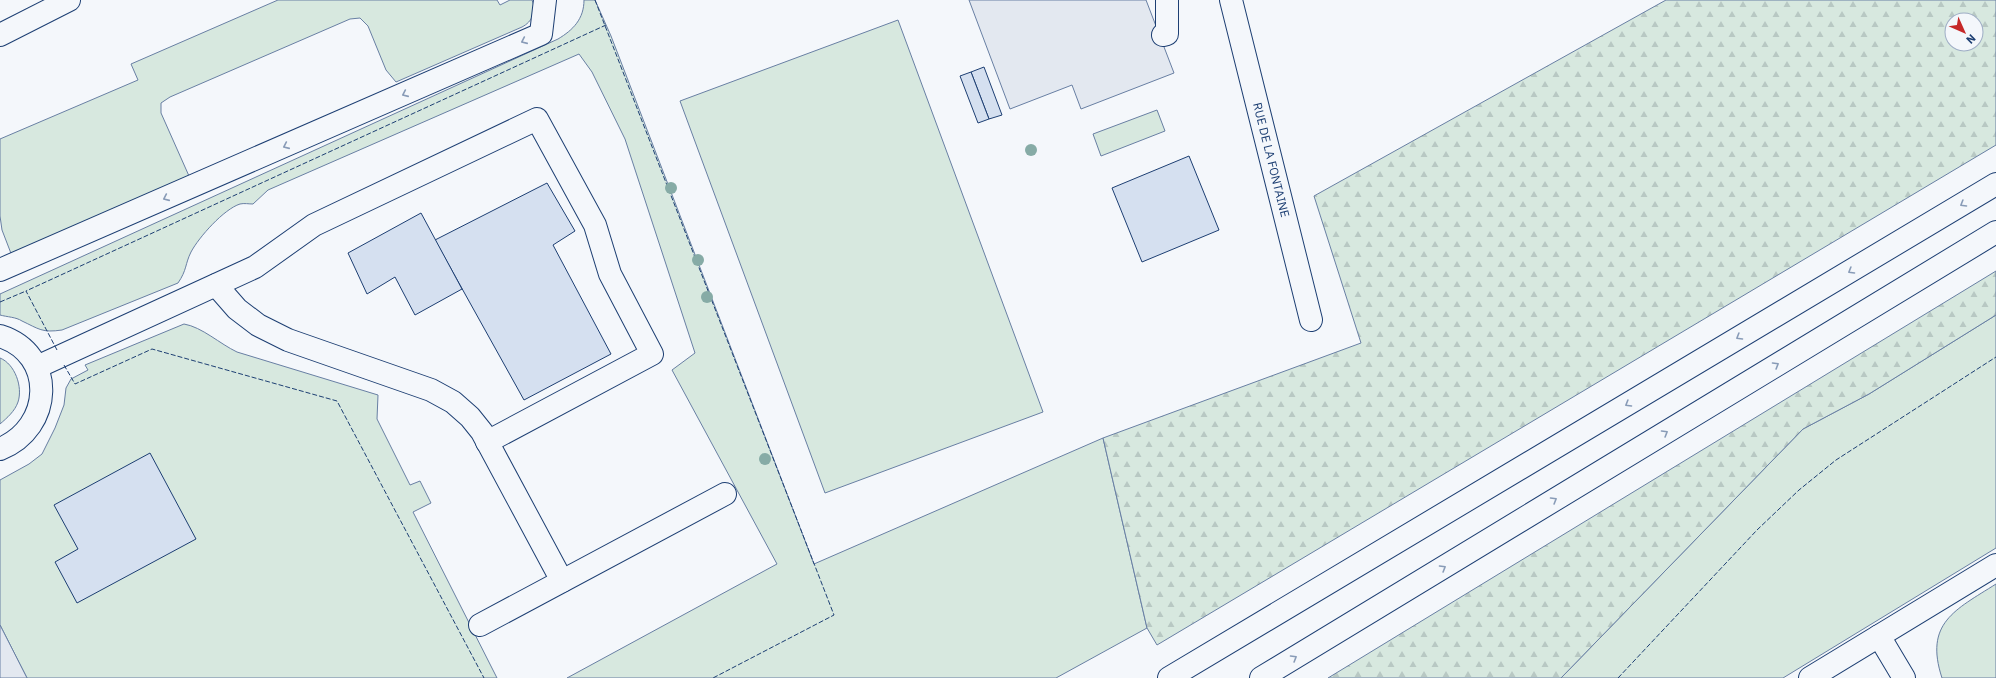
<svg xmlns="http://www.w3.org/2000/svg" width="1996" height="678" font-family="'IBM Plex Sans',sans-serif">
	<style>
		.grass { fill: #d7e8df; stroke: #687fa3 }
		.forest { fill: url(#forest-firs); stroke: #687fa3; fill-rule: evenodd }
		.parking { fill: #e3e8f0; stroke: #687fa3 }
		.building { fill: #d5e0f0; stroke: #1d3f73 }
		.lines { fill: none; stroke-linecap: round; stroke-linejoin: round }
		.minor-casing { stroke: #1d3f73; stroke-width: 24 }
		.highway-casing { stroke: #1d3f73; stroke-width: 24 }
		.minor { stroke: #f4f7fb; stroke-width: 22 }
		.highway { stroke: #f4f7fb; stroke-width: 22 }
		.fence { stroke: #1d3f73; stroke-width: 1; stroke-dasharray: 5 2; stroke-linecap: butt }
		.tree { fill: #86aba6 }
		.oneway { stroke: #889bb7 }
		.labels { text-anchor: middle; stroke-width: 3; stroke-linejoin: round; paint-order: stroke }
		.street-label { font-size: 12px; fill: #1d3f73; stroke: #f4f7fb }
	</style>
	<defs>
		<pattern id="forest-firs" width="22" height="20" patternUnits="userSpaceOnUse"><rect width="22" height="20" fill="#d7e8df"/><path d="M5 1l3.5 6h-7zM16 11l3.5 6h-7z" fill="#b8c8c3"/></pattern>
	</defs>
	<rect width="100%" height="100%" fill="#f4f7fb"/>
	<g class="grass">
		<path d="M278,0h219l3,5 10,-5h22c5,11 0,22 -10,27l-126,55 -10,-12 -18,-44 -8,-8 -10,1 -180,78 -9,6v10l28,63 -177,80 -10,-26 -2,-14v-77l138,-59 -7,-16z"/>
		<path d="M584,0h11l16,36 203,528 289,-126 44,190 -91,50h-489l210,-114 -105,-194 23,-17 -70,-214 -33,-67 -13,-18 -311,136 -15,14c-4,0 -9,-1 -13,0 -16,5 -41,33 -49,48 -6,12 -4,18 -13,31l-116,47c-20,3 -23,-1 -40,-9 -6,-4 -15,-4 -22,-6v-21l558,-255c15,-9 26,-20 26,-39z"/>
		<polygon points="898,20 1043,412 825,493 680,101"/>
		<polygon points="1157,110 1165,131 1101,156 1093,134"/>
		<polygon points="1996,315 1996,548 1783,678 1561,678 1803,429 1869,394"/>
		<path d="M184,324c18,3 36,20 53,28l141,43 -1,24 33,66 10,-4 11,22 -18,9 84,166h-470l-27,-53v-145l29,-16 13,-10 13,-26 9,-23 2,-17 5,-9 17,-9 -3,-5z"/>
		<path d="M0,358c15,6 23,29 18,44 -3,9 -11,16 -18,22z"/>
		<path d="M1996,584v94h-54c-18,-55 13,-68 54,-94z"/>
	</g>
	<g class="forest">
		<path d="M1666,0h330v145l-839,500 -10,-17 -44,-190 258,-95 -47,-147zM1952,20h24v24h-24z"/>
		<polygon points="1996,271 1996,315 1869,394 1803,429 1561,678 1328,678"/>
	</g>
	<g class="parking">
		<polygon points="969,0 1146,0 1174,73 1081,109 1072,85 1010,109"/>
		<polygon points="0,625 27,678 0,678"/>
	</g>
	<g class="building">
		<polygon points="984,67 1002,115 989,119 971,72"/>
		<polygon points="971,72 989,119 978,123 960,76"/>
		<polygon points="1189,156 1219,230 1142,262 1112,188"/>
		<polygon points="547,183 575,231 553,245 611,354 524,400 435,240"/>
		<polygon points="421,213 462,289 415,315 395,277 367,294 348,253"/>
		<polygon points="150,453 196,539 77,603 55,562 78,549 54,505"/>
	</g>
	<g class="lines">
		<g class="minor-casing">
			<g id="minor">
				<polyline points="1231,0 1311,320"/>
				<polyline points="0,35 69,0"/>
				<polyline points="1163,35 1167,34 1167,0"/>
				<polyline points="0,270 541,34 545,0"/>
				<polyline points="216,285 237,309 258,325 288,340 431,390 453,402 470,417 482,432 562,581"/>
				<path d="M0,336c57,18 53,92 0,113"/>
				<polyline points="37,367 255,267 314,225 537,119 595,225 610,274 652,354 487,442"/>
				<polyline points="480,625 725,494"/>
				<polyline points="1879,636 1904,678"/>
				<polyline points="1810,678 1996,565"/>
			</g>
		</g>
		<g class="highway-casing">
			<g id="highway">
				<polyline points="1169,678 1996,184"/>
				<polyline points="1261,678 1996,232"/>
			</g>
		</g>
		<use href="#minor" class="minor"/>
		<use href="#highway" class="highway"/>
		<g class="fence">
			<polyline points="595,0 834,615 713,678"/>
			<polyline points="0,302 26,291"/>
			<polyline points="57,350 26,291 606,25"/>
			<polyline points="64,365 75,384 152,349 337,401 484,678"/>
			<polyline points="1618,678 1757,530 1799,490 1836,460 1996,357"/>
		</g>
	</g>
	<g class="tree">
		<circle cx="1031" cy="150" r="6"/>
		<circle cx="671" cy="188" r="6"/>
		<circle cx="698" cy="260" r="6"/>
		<circle cx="707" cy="297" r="6"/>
		<circle cx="765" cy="459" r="6"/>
	</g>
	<defs><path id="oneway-chevron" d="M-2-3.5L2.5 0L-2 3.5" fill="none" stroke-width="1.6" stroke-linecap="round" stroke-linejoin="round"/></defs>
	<g class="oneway">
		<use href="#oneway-chevron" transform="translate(524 41) rotate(156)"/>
		<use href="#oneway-chevron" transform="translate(405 94) rotate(156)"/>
		<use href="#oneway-chevron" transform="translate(286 146) rotate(156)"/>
		<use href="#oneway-chevron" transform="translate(166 198) rotate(156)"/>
		<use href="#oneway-chevron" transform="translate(1963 204) rotate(149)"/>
		<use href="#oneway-chevron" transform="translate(1851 271) rotate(149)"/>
		<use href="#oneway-chevron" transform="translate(1739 337) rotate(149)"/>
		<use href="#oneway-chevron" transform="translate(1776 365) rotate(-31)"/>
		<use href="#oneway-chevron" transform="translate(1628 404) rotate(149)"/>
		<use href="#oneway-chevron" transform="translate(1665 433) rotate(-31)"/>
		<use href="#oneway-chevron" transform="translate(1554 500) rotate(-31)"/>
		<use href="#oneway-chevron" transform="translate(1443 568) rotate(-31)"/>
		<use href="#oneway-chevron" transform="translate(1294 658) rotate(-31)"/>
	</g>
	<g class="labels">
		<g class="street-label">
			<text transform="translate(1271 160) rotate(76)" y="4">RUE DE LA FONTAINE</text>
		</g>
	</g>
	<g transform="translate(1964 32) rotate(135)"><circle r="19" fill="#f4f7fb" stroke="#9eadc5"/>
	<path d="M0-3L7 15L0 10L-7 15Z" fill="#c62828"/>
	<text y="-6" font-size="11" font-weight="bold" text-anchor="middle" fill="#1d3f73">N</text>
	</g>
</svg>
